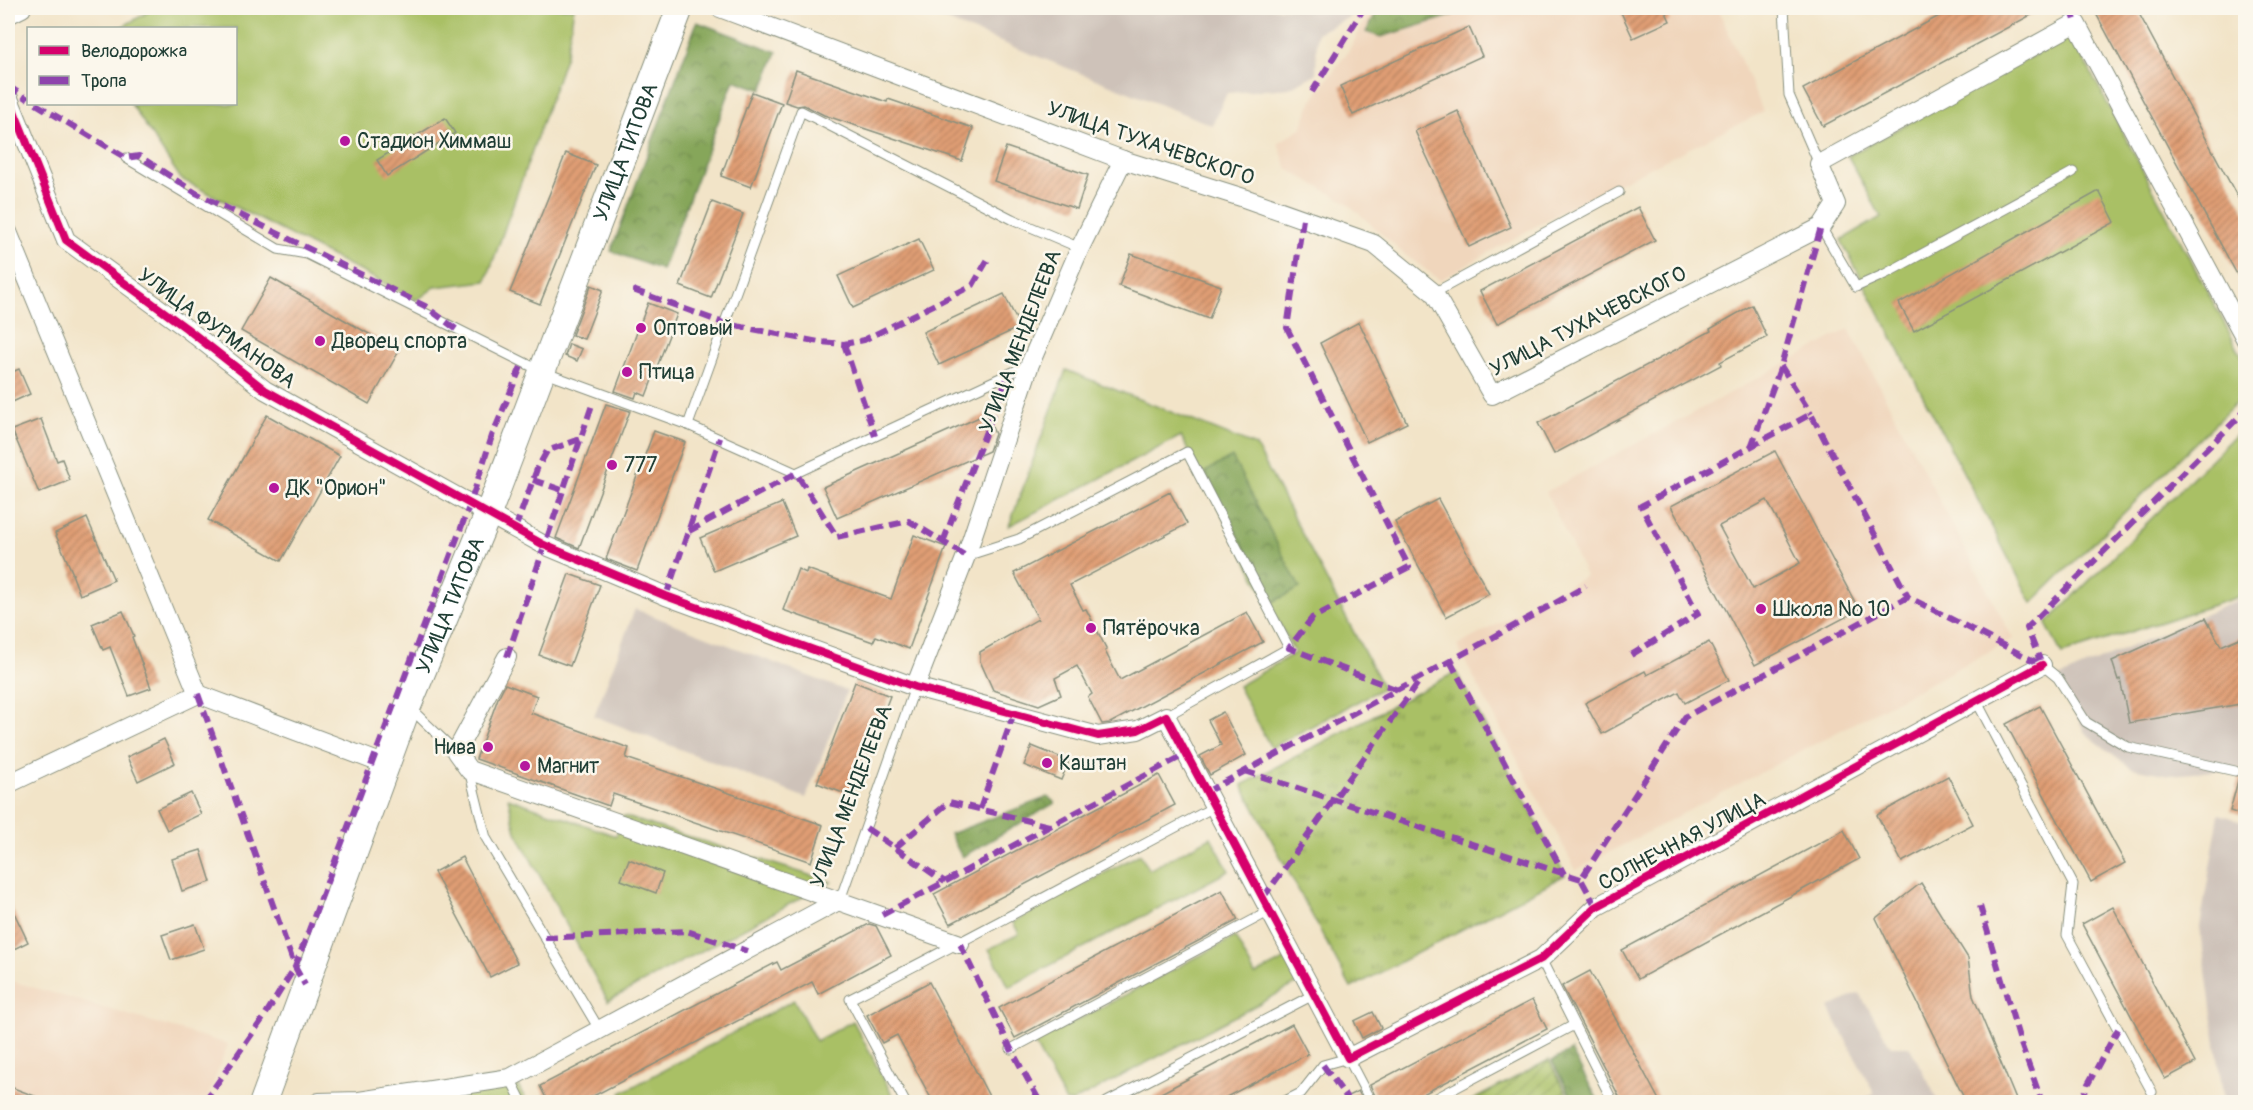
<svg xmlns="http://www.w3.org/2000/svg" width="2253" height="1110" font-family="Pangolin,sans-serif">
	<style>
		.built { fill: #f0d6bc }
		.industrial { fill: #cec2b9 }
		.grass { fill: #a9c065; stroke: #647e4c; stroke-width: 1.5 }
		.forest { fill: url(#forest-crowns); stroke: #527247; stroke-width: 1.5 }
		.park { fill: url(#park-tufts); stroke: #647e4c; stroke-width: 1.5 }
		.garden { fill: url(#garden-furrows); stroke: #647e4c; stroke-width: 1.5 }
		.building { fill: url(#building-hatch); fill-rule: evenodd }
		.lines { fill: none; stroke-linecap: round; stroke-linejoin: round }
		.lane-casing { stroke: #88907e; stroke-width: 11 }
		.street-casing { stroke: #88907e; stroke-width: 20 }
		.secondary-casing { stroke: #88907e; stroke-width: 28 }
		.lane { stroke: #fff; stroke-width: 9 }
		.street { stroke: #fff; stroke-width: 18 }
		.secondary { stroke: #fff; stroke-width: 26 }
		.quiet { stroke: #8e44ad; stroke-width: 6; stroke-dasharray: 12 6; stroke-linecap: butt }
		.cycleway-casing { stroke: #fbf7ec; stroke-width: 11 }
		.cycleway { stroke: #d6006c; stroke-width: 8 }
		.poi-dot { fill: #b5179e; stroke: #fbf7ec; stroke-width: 2 }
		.labels { text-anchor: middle; stroke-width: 5; stroke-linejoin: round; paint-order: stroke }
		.poi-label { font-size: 21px; fill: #1f3d34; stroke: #fbf7ec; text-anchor: start }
		.street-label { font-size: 21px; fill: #1f3d34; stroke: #fbf7ec }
	</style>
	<defs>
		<pattern id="forest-crowns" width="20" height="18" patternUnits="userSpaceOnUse" patternTransform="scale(1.5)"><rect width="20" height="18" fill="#86a65a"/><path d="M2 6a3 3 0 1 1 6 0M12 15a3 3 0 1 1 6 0" fill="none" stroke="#6d884b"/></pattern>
		<pattern id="park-tufts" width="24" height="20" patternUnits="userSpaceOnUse" patternTransform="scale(1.5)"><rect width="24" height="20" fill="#a9c065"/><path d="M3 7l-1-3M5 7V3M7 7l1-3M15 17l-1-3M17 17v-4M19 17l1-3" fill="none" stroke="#899d54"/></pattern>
		<pattern id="garden-furrows" width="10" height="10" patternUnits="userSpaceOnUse" patternTransform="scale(1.5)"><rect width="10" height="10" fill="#a9c065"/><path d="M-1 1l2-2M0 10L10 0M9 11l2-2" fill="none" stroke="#899d54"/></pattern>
		<pattern id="building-hatch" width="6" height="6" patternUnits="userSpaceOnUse" patternTransform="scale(1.5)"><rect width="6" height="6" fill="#e09e74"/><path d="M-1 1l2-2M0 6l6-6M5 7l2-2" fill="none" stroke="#b58260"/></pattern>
	</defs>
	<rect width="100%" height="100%" fill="#fbf7ec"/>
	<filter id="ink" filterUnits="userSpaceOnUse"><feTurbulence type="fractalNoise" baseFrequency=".0167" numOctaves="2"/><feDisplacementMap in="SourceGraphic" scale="12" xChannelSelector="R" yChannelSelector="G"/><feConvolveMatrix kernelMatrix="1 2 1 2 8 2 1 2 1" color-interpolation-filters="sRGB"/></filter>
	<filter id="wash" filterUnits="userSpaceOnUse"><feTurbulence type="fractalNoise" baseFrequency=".008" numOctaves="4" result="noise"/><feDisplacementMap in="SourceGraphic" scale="24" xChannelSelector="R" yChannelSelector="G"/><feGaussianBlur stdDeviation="1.35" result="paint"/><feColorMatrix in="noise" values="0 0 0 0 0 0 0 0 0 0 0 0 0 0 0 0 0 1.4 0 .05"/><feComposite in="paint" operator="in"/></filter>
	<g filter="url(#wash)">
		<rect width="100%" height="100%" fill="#f2e4c8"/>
		<g class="built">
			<polygon points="1372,8 1718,8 1763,112 1568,208 1440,280 1403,253 1346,202 1287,169 1278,143 1301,128 1312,100 1349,50"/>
			<polygon points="1849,329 2013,639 1576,870 1457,646 1586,576 1546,492"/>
			<polygon points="8,980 228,1044 206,1102 8,1102"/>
		</g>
		<g class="industrial">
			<polygon points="914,8 1360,8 1362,11 1317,33 1316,74 1289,88 1227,93 1212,125"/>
			<polygon points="2245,597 2245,768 2171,775 2131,768 2085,733 2058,678"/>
			<polygon points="635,609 847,691 806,798 594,716"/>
			<polygon points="2219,814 2245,822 2245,1102 2224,1102 2200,927"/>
			<polygon points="1859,993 1891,1046 1909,1046 1939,1102 1860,1102 1874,1093 1829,1008"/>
		</g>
		<g class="grass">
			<polygon points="155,8 574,8 566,55 486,281 435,287 417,300 181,179 131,104 236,104 236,28 120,28"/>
			<polygon points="2071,35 2245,362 2245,394 2032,603 1841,240 1881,217 1848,156"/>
			<polygon points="1066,370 1256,446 1383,688 1271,748 1238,686 1295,653 1181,436 1009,526"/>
			<polygon points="2245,425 2245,592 2235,598 2062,654 2046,624"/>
			<polygon points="508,798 616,836 623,816 831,882 608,1001 516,832"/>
			<polygon points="1211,837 1229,871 1009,987 989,949 1019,934 1013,922 1140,854 1149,870"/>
			<polygon points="1235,937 1255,975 1288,958 1300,982 1072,1102 1066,1102 1034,1043"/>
			<polygon points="794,1000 816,1041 853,1021 896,1102 626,1102 621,1093"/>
			<polygon points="513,1077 527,1102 414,1102 409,1089"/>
		</g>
		<g class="forest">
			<polygon points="1379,8 1462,8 1451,16 1381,37 1366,32"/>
			<polygon points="697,22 777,52 762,90 734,80 662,270 611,251"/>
			<polygon points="1232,457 1300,588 1273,602 1205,472"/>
			<polygon points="1048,797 1055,803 962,857 950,834"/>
			<polygon points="1571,1051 1599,1102 1574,1102 1552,1061"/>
		</g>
		<polygon class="park" points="1456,672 1565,875 1351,988 1242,785"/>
		<polygon class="garden" points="1549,1060 1571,1102 1469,1102"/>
		<g id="blocks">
			<g class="building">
				<polygon points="1619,8 1664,8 1670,21 1633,38"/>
				<polygon points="1954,8 2044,8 1823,126 1803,89"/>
				<polygon points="2093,8 2136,8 2246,213 2246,291"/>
				<polygon points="1469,27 1482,56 1353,115 1340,86"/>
				<polygon points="796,70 887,102 888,99 973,128 962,161 824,115 804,105 797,106 785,102"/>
				<polygon points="752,92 782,103 751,187 721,176"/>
				<polygon points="1458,111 1511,227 1469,247 1415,131"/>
				<polygon points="445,118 455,133 387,176 377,160"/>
				<polygon points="1006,147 1088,175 1077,209 994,181"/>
				<polygon points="566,153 596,165 540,304 510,292"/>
				<polygon points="2099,191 2115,222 1914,331 1899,303"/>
				<polygon points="712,202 743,214 711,298 680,286"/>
				<polygon points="1638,207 1655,240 1497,324 1480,291"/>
				<polygon points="919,239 934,270 853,308 838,276"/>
				<polygon points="1131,254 1221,286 1209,319 1119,286"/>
				<polygon points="271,278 399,351 369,404 241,331"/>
				<polygon points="591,285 603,290 584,339 572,335"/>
				<polygon points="1004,294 1020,327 939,365 923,332"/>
				<polygon points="648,303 677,314 646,396 637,392 635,398 615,391"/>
				<polygon points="1752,305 1767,337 1720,362 1721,365 1554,454 1538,423 1711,331 1710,329"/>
				<polygon points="1359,322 1407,423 1367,442 1320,343"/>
				<polygon points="569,344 582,349 577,361 565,356"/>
				<polygon points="19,369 30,394 8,404 8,374"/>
				<polygon points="606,404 630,411 579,548 556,538"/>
				<polygon points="986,414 995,434 989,451 837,518 823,487"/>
				<polygon points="267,415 340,456 281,561 208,520"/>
				<polygon points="41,419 57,461 62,459 70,480 39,493 12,430"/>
				<polygon points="654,431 685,442 637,571 606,559"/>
				<path d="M1775,451l84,159 -104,55 -84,-159zM1767,500l33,63 -47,26 -34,-63z"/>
				<polygon points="1170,492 1187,524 1070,585 1083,610 1086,609 1107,650 1105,651 1120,680 1247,612 1263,642 1110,723 1102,724 1088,697 1092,694 1077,666 1055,678 1061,695 1039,705 993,690 980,661 980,652 1038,619 1014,573"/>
				<polygon points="1438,499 1489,594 1446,617 1395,522"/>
				<polygon points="782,503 796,536 714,571 700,538"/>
				<polygon points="87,518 114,580 80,595 72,574 73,574 55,533"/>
				<polygon points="914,535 946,547 909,649 876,636 873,642 783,610 798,569 806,573 807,569 891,599"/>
				<polygon points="569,574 600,585 570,666 539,655"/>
				<polygon points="123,611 134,636 132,637 151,688 129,696 110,647 103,650 92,624"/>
				<polygon points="2206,618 2221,646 2246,635 2246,703 2129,723 2120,679 2118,680 2112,661"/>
				<polygon points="1709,642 1729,680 1685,703 1679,692 1602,734 1585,703 1645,671 1647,675"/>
				<polygon points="855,682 890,696 851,796 817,783"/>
				<polygon points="505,684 537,696 531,713 629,748 626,758 823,825 811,862 613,794 609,806 476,759 498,698"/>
				<polygon points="2040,706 2125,863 2091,882 2006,724"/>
				<polygon points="1223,712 1246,755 1210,775 1200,756 1221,745 1208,720"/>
				<polygon points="164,739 175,763 138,781 127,757"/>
				<polygon points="1032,746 1069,761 1061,780 1024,765"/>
				<polygon points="2241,769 2246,770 2246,816 2230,811"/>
				<polygon points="1159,775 1175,805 950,924 934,894"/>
				<polygon points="1948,776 1973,824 1902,862 1877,815"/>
				<polygon points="191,793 201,814 167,830 157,809"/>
				<polygon points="1844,830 1859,859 1638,979 1622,950"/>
				<polygon points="201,850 211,882 182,891 172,859"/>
				<polygon points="462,857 517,963 490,977 434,872"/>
				<polygon points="629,859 663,873 656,893 621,880"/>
				<polygon points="1921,883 1968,958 1973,996 2017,1102 1966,1102 1876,918"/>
				<polygon points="1222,890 1238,920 1015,1038 999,1008"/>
				<polygon points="8,900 28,942 8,952"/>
				<polygon points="2113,907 2195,1063 2165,1079 2082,924"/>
				<polygon points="195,924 204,949 171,960 162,935"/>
				<polygon points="869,924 876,926 891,955 818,994 812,982 582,1102 548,1102 540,1086 777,962 781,970"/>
				<polygon points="1590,971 1660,1102 1622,1102 1562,986"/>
				<polygon points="929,982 992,1102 933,1102 897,1035 882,1043 867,1015"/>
				<polygon points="1532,1000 1547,1029 1408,1102 1378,1102 1370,1085"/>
				<polygon points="1373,1012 1381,1028 1362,1038 1354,1021"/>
				<polygon points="1292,1024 1308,1054 1217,1102 1144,1102"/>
				<polygon points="8,1086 48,1101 48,1102 8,1102"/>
				<polygon points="1358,1091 1364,1102 1336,1102"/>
			</g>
		</g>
	</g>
	<g filter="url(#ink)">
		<use href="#blocks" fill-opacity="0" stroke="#88907e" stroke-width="1.5"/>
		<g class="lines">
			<g class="lane-casing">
				<g id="lane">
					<polyline points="1784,8 1789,95 1819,164"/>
					<polyline points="126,158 278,249 307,254 543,372 688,425 796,473 1028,365"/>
					<polyline points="1821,227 1856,287 1885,274 2073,172"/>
					<polyline points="1434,293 1619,192"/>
					<polyline points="688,425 801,111 1012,219 1080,248"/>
					<polyline points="966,556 1019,539 1187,452 1289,648 1166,716"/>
					<polyline points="2042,665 2058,678 2086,722 2128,747 2235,771"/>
					<polyline points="1977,702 2073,884 2067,935 2152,1092"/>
					<polyline points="410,708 456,752"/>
					<polyline points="469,770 486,838 599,1029"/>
					<polyline points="840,900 915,687"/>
					<polyline points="1541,959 1613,1102"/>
					<polyline points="1011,1049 1270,911"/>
					<polyline points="510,1078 522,1102"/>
					<path d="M905,1102l-55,-103c123,-62 243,-128 364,-192"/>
					<polyline points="1107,1102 1315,994"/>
					<polyline points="1283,1102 1301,1093 1323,1065 1348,1058 1371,1102"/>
					<polyline points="1429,1102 1574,1025"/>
				</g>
			</g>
			<g class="street-casing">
				<g id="street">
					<polyline points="720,8 1123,160 1244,198 1374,244 1434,293 1492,395 1821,227 1836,204 1819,164 2076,23 2246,340"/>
					<polyline points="8,15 22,8"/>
					<polyline points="8,96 66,240 186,328 265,390 544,545 666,596 915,687 1098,736 1138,730 1166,716 1348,1058 1541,959 1596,907 2042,665"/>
					<polyline points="8,232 198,694"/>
					<polyline points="507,657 456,752 469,770 960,944"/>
					<polyline points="915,687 966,556 1030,364 1080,248 1123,160"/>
					<polyline points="8,784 198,694 386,765"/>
					<polyline points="319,1102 359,1101 510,1078 840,900"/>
				</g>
			</g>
			<g class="secondary-casing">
				<g id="secondary">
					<path id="s1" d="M263,1102l145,-396 80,-192 192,-506"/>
				</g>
			</g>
			<use href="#lane" class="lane"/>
			<use href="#street" class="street"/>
			<use href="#secondary" class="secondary"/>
			<g class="quiet">
				<polyline points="2071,8 2076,23"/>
				<polyline points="8,86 28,99"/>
				<polyline points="1312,92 1364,8"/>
				<polyline points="36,104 126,158 139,156 196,193 425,306 456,329"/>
				<polyline points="1303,219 1287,328 1409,567 1312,618 1289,648 1398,690"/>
				<polyline points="633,290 726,324 819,342 844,344 864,340 973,285 988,259"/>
				<polyline points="844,344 875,436"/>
				<polyline points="1781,366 1811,414"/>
				<polyline points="1751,447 1781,366 1821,227"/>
				<polyline points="533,480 562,490"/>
				<polyline points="515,529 537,469 547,451 580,439"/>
				<polyline points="689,531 796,473 837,537 909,521 966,556"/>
				<polyline points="943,542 1008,375"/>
				<polyline points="666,596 720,438"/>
				<polyline points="1631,655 1698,614 1641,506 1811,414 1908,597"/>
				<polyline points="507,657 593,402"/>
				<polyline points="1450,661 1564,874"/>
				<polyline points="2042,665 2027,628 2246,410"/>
				<polyline points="198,694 295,967 305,985"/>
				<polyline points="1244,771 1581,879"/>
				<polyline points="1206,792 1421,677 1586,586"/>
				<polyline points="980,809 1014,713"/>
				<polyline points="866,828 945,882"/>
				<polyline points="895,848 949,802 1050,826"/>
				<polyline points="1263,898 1420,680"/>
				<polyline points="1980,906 2020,1041 2042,1102"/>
				<polyline points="1596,907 1581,879 1685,717 1908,597 2042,665"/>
				<polyline points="882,915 1186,754"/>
				<polyline points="545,938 687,931 747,951"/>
				<polyline points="960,944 1011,1049 1040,1102"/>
				<polyline points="1323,1065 1350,1102"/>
				<polyline points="204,1102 264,1017 295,967 470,504 492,436 523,362"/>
				<polyline points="2082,1102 2088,1084 2118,1029"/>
			</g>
			<g class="cycleway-casing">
				<polyline id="cycleway" points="8,96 66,240 186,328 265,390 544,545 666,596 915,687 1098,736 1138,730 1166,716 1348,1058 1541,959 1596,907 2042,665"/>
			</g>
			<use href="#cycleway" class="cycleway"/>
		</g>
	</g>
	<g class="poi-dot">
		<circle cx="345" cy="141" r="6"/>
		<circle cx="641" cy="328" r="6"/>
		<circle cx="320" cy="341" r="6"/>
		<circle cx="627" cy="372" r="6"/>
		<circle cx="612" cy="465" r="6"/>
		<circle cx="274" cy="488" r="6"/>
		<circle cx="1761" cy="609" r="6"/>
		<circle cx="1091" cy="628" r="6"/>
		<circle cx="488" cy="747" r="6"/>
		<circle cx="1047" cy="763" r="6"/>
		<circle cx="525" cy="766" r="6"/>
	</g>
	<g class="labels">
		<g class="poi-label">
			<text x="357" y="148">Стадион Химмаш</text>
			<text x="653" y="335">Оптовый</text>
			<text x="332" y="348">Дворец спорта</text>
			<text x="639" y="379">Птица</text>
			<text x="624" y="472">777</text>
			<text x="286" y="495">ДК "Орион"</text>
			<text x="1773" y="616">Школа № 10</text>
			<text x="1103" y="635">Пятёрочка</text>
			<text x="476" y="754" text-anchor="end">Нива</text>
			<text x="1059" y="770">Каштан</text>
			<text x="537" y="773">Магнит</text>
		</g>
		<g class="street-label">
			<text transform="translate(1151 143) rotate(19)" y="7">УЛИЦА ТУХАЧЕВСКОГО</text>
			<text dy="7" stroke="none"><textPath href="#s1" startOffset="1017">УЛИЦА ТИТОВА</textPath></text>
			<text transform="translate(1588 321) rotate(-27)" y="7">УЛИЦА ТУХАЧЕВСКОГО</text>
			<text transform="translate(217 328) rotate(36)" y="7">УЛИЦА ФУРМАНОВА</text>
			<text transform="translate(1020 341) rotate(-69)" y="7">УЛИЦА МЕНДЕЛЕЕВА</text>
			<text dy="7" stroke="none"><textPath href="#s1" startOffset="531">УЛИЦА ТИТОВА</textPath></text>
			<text transform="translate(851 796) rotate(-69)" y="7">УЛИЦА МЕНДЕЛЕЕВА</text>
			<text transform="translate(1682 841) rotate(-28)" y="7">СОЛНЕЧНАЯ УЛИЦА</text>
		</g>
	</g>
	<rect width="2253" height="1110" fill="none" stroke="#fbf7ec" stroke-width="30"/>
	<rect x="27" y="27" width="210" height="78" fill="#fbf7ec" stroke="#a3ada2" stroke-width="1.5"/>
	<rect x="39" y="46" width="30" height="9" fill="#d6006c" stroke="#a3ada2" stroke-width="1.5"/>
	<text x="81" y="57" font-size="18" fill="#1f3d34">Велодорожка</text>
	<rect x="39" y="76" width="30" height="9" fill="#8e44ad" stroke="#a3ada2" stroke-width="1.5"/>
	<text x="81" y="87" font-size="18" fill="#1f3d34">Тропа</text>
</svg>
